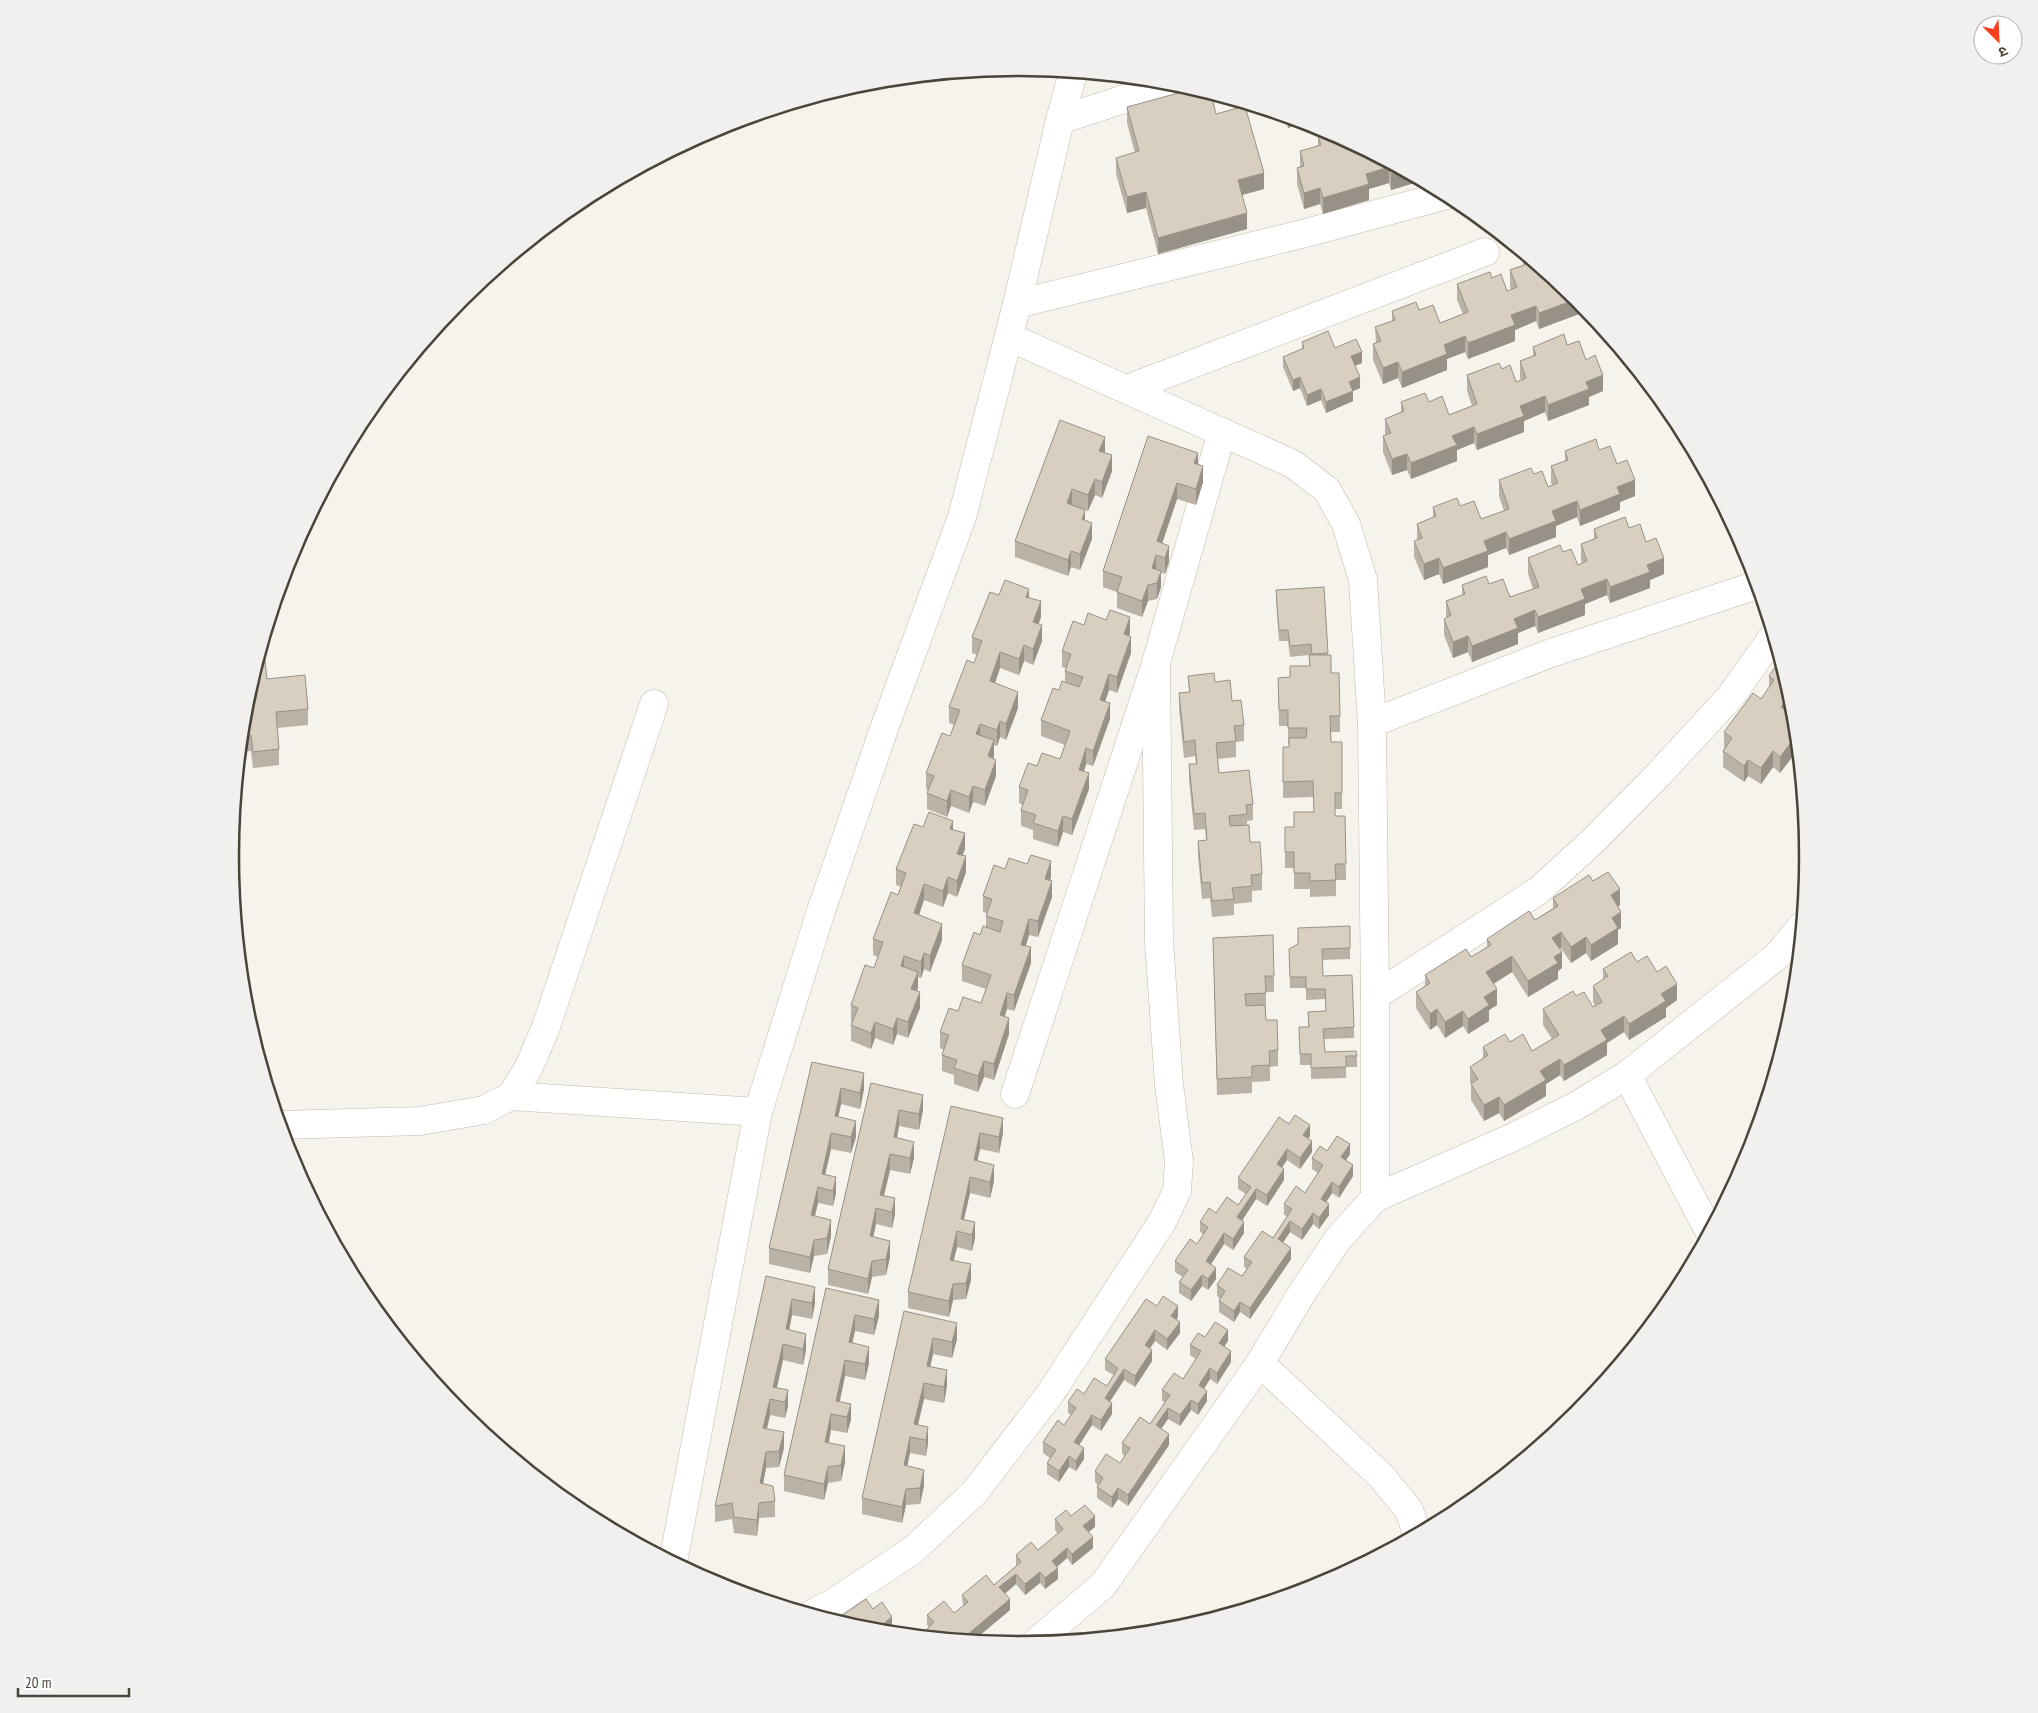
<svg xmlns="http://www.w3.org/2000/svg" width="2038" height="1713" font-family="'PT Sans Narrow','Noto Sans Devanagari',sans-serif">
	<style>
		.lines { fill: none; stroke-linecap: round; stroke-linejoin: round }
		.minor-casing { stroke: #c2bbae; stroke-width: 29 }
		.minor { stroke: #fff; stroke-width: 28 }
		.wall { fill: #bab2a6 }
		.shaded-wall { fill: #979187 }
		.building { fill: #d8cfc1; stroke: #979187 }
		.rim { fill: none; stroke: #4b4439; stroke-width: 2.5 }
	</style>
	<rect width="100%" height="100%" fill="#f6f3ec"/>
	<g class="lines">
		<g class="minor-casing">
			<g id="minor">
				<polyline points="1060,120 1173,83"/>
				<polyline points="1017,304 1306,233 1447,195"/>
				<polyline points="1009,337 1293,464 1327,490 1346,524 1363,580 1372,723 1375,996 1375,1198"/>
				<polyline points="1127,389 1485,252"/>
				<polyline points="1372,723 1551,653 1757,585"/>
				<polyline points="1375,996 1538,891 1593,841 1659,774 1730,697 1773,637"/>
				<polyline points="1627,1075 1709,1231"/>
				<polyline points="1015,1094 1156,663 1222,432"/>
				<polyline points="511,1096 758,1112"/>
				<polyline points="280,1125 420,1121 484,1110 511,1096 529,1067 546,1027 654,704"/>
				<polyline points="1260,1363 1381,1476 1409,1510 1417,1534"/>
				<polyline points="673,1562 758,1112 821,911 885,726 962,517 1017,304 1060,120 1073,73"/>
				<polyline points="812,1614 833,1603 913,1550 974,1493 1050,1394 1162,1222 1177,1191 1179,1161 1169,1085 1159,941 1156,663"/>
				<polyline points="1034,1644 1103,1585 1260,1363 1302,1293 1338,1239 1375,1198 1509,1139 1576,1106 1627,1075 1777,956 1801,927"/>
			</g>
		</g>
		<use href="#minor" class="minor"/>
	</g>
	<g class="wall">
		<polygon points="1127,107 1216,114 1264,189 1242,195 1247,229 1158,254 1146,208 1127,213 1116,174 1116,158 1135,153 1127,123"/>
		<polygon points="1284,116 1322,128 1307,132 1303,122 1288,128"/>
		<polygon points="1318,136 1365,152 1421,181 1391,190 1389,183 1369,189 1369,200 1323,214 1320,204 1304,209 1297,184 1297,168 1300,167 1300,151 1318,146"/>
		<polygon points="1523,255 1577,299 1582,305 1579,306 1579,314 1539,329 1536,321 1515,330 1515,341 1468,359 1465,352 1447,359 1447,370 1402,388 1398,378 1383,384 1373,360 1373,344 1376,343 1375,327 1392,321 1392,311 1419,310 1440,323 1463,314 1457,300 1457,284 1492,278 1507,291 1511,289 1510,286 1510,270 1523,265"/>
		<polygon points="1302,342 1335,348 1362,363 1355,366 1360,388 1353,391 1353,401 1326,413 1321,400 1307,406 1300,388 1293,391 1283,367 1283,357 1302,349"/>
		<polygon points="1567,345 1586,360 1603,391 1589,397 1589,405 1548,421 1545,412 1524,421 1524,432 1477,450 1474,443 1457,450 1457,461 1411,479 1407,470 1392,475 1383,452 1383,436 1385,435 1385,419 1401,412 1401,402 1429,402 1449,415 1472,406 1467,391 1467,375 1502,369 1516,382 1521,380 1520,377 1520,361 1533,356 1533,347"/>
		<polygon points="1148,436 1198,465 1203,482 1196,505 1177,499 1162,543 1169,562 1165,574 1161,573 1161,587 1157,599 1148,601 1142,617 1117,608 1117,592 1103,587 1103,571"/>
		<polygon points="1599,450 1617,464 1635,496 1620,502 1620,510 1580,526 1577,517 1556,526 1556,537 1509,555 1506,548 1488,555 1488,567 1443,584 1439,574 1424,580 1414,557 1414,541 1417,540 1417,524 1433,517 1433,507 1460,506 1481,519 1504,511 1499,496 1499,480 1534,474 1548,487 1552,485 1551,482 1551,466 1565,461 1565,451"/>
		<polygon points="1105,453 1112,471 1102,498 1095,495 1088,511 1085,510 1085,520 1092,539 1080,570 1071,567 1068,576 1015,557 1015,541"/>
		<polygon points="1629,528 1646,542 1664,574 1650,580 1650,588 1610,603 1607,595 1585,604 1585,615 1538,633 1535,626 1518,633 1518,644 1472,662 1468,652 1453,658 1444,635 1444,619 1446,618 1446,601 1462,595 1462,585 1489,584 1510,597 1533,589 1528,574 1528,558 1563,552 1578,565 1582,563 1581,560 1581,544 1594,539 1594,529"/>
		<polygon points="1276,590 1328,653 1340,716 1340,732 1331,732 1331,742 1342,742 1342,809 1335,809 1335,816 1345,816 1346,880 1336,880 1336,896 1310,897 1310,889 1294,889 1294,868 1285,868 1285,827 1294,827 1314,812 1313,797 1283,798 1283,747 1289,747 1289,744 1288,744 1288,726 1279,726 1278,678 1290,677 1309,666 1309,655 1290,657 1288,641 1279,641 1276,601"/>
		<polygon points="999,595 1029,597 1041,617 1039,623 1042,641 1033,665 1024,661 1019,675 1000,668 995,683 1018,708 1006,740 1000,737 997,746 994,745 994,756 993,759 996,776 985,806 973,802 969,813 951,806 947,817 927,809 927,793 928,790 926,789 926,773 950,736 954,725 949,723 949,707 974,663 977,655 972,653 972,637"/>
		<polygon points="1084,625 1130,633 1129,636 1131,653 1117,693 1109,690 1105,702 1110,719 1093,766 1086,764 1084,772 1089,789 1072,835 1063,832 1058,847 1033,839 1033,830 1021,826 1021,810 1023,805 1019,803 1019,787 1037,766 1060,759 1065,745 1041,736 1041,720 1059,690 1065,682 1065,671 1066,668 1062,667 1062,651"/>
		<polygon points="1780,660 1793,703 1793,706 1788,713 1796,736 1796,752 1780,773 1773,767 1761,784 1748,776 1744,782 1723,767 1723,751 1725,748 1724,748 1724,732 1761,699 1769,688 1769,676"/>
		<polygon points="1188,676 1215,682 1232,701 1244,725 1244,741 1236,742 1236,757 1218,759 1219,773 1253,804 1253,820 1247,821 1247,825 1250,842 1262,874 1262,890 1252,891 1252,902 1234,904 1234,915 1212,917 1210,898 1202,899 1198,857 1198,841 1206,840 1205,829 1194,830 1189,780 1189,764 1196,764 1195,756 1184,758 1179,709 1179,693 1189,692"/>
		<polygon points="267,679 308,709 308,725 277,728 279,749 279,765 253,768 251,751 240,752 245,702"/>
		<polygon points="923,827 953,829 965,849 962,855 966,872 957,897 948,893 943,907 924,900 919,915 942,940 930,972 924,969 921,978 918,977 918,988 917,991 920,1008 908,1038 897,1034 893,1045 875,1038 871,1049 851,1041 851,1025 853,1022 851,1021 851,1005 874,968 878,957 873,955 873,939 898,895 901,887 896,885 896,869"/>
		<polygon points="1005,869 1051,877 1050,881 1052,897 1038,937 1029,935 1026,946 1031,963 1014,1011 1007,1009 1005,1016 1009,1034 994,1080 984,1077 978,1092 954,1084 954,1075 942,1071 942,1055 944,1050 940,1048 940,1032 958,1011 981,1003 986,989 962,981 962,965 980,935 986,927 986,916 987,913 983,912 983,896"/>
		<polygon points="1593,881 1620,905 1618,907 1621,928 1618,930 1618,944 1591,961 1586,953 1571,963 1561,948 1559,949 1562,968 1558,971 1558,979 1528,997 1512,972 1494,984 1497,1005 1489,1010 1489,1021 1468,1034 1463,1026 1445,1038 1437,1025 1430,1030 1416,1008 1416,992 1425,987 1425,975 1471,957 1487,947 1487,939 1535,920 1553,908 1553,898"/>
		<polygon points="1350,926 1350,959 1322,960 1323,976 1354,1027 1354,1038 1324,1039 1325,1052 1357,1056 1357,1067 1346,1067 1346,1078 1311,1079 1311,1065 1300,1065 1299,1027 1308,1027 1308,1012 1326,1011 1325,999 1306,1000 1306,988 1290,988 1289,949"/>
		<polygon points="1213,938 1274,976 1274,992 1266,992 1266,1020 1278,1050 1278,1066 1270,1067 1270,1081 1252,1082 1252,1093 1217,1095"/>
		<polygon points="1637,962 1657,972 1677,1000 1666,1008 1666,1017 1629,1040 1624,1032 1607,1043 1607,1055 1564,1081 1560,1075 1546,1084 1546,1096 1504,1121 1499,1113 1484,1121 1471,1100 1471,1084 1470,1082 1470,1067 1483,1058 1483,1047 1510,1042 1532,1051 1552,1039 1543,1025 1543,1009 1576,996 1593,1007 1595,1006 1593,1002 1593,986 1603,979 1603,969"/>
		<polygon points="812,1062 864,1089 860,1109 841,1104 838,1117 856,1137 851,1153 831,1149 825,1175 836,1193 833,1206 818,1203 815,1216 831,1236 827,1254 814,1256 810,1273 769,1264 769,1248"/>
		<polygon points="871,1083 923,1110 919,1130 899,1126 897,1138 914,1158 910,1174 890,1170 884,1196 895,1214 892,1228 876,1224 873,1237 890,1257 886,1275 872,1277 868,1294 828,1285 828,1269"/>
		<polygon points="951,1106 1003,1133 999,1153 980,1149 977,1161 994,1181 990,1198 970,1193 964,1219 975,1238 972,1251 957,1247 953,1261 971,1280 966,1299 953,1300 949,1317 908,1308 908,1292"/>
		<polygon points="1289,1124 1310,1136 1308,1138 1312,1152 1300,1169 1287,1160 1282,1167 1284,1180 1267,1206 1256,1199 1242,1221 1244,1233 1233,1250 1224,1244 1211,1264 1216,1279 1208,1290 1202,1286 1191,1301 1179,1293 1179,1282 1183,1277 1175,1272 1175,1261 1197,1244 1203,1234 1200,1232 1200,1222 1216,1213 1238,1205 1246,1194 1238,1189 1238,1178"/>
		<polygon points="1327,1151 1350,1154 1346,1160 1353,1176 1339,1198 1332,1193 1326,1202 1329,1215 1319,1229 1313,1224 1302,1240 1290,1232 1283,1242 1291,1259 1250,1319 1240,1312 1234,1322 1219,1312 1219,1301 1220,1299 1217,1296 1217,1285 1242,1276 1247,1269 1244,1267 1244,1257 1273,1238 1287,1216 1284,1215 1284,1204 1305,1193 1318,1173 1312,1169 1312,1158"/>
		<polygon points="766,1276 815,1303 812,1319 792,1315 789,1330 806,1350 803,1365 783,1360 777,1388 788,1406 785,1418 770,1415 767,1429 784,1448 779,1467 766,1468 763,1484 775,1501 775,1517 759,1518 757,1536 734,1533 732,1519 715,1522 715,1506"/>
		<polygon points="826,1288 879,1316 874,1335 855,1331 852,1343 869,1363 865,1380 845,1376 840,1401 851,1420 847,1433 831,1430 829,1443 845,1462 841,1481 828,1483 824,1500 784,1491 784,1475"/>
		<polygon points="1157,1306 1178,1317 1176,1319 1180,1333 1167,1350 1155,1341 1150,1348 1152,1361 1135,1387 1124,1380 1110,1401 1112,1414 1101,1431 1092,1425 1079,1445 1084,1459 1076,1471 1069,1467 1059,1482 1047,1474 1047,1463 1050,1458 1043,1453 1043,1442 1064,1425 1071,1415 1068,1413 1068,1402 1084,1394 1107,1386 1114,1375 1105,1370 1105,1359"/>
		<polygon points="904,1311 957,1339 952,1358 933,1354 930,1366 947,1386 944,1403 924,1399 918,1425 928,1443 926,1456 910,1453 907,1466 924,1486 920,1504 906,1505 902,1523 862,1514 862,1498"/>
		<polygon points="1205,1337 1228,1341 1224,1346 1231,1362 1217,1384 1210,1379 1204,1389 1207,1401 1198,1415 1191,1410 1180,1426 1168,1419 1161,1429 1169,1445 1128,1506 1118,1499 1112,1508 1097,1498 1097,1487 1098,1485 1095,1482 1095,1471 1120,1463 1125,1456 1122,1454 1122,1443 1150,1424 1165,1402 1162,1401 1162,1390 1183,1379 1196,1359 1190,1355 1190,1345"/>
		<polygon points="1071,1516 1095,1527 1089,1532 1093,1548 1072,1565 1067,1558 1057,1567 1058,1579 1045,1589 1040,1583 1025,1595 1016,1584 1005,1594 1010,1610 973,1641 926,1636 926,1630 929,1627 927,1625 927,1615 954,1613 963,1606 962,1595 994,1585 1016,1566 1016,1555 1038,1550 1058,1534 1055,1530 1055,1519"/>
	</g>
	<g class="shaded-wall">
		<polygon points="1288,117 1303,122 1288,128"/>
		<polygon points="1307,123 1321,128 1322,128 1307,132"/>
		<polygon points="1389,167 1389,183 1369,189 1369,200 1323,214 1323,198 1366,174"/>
		<polygon points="1402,171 1421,181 1391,190 1391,174"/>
		<polygon points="1264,173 1264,189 1238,196 1238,180"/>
		<polygon points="1320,188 1320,204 1304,209 1304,193"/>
		<polygon points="1146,192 1146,208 1127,213 1127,197"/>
		<polygon points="1247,213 1247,229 1158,254 1158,238"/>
		<polygon points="1576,298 1582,305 1579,306 1579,314 1539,329 1539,313"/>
		<polygon points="1536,306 1536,321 1515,330 1515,341 1468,359 1468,343 1511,315"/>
		<polygon points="1465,336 1465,352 1447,359 1447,370 1402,388 1402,372 1444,345"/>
		<polygon points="1362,352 1362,363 1351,367 1351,356"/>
		<polygon points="1398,362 1398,378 1383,384 1383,368"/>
		<polygon points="1603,375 1603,391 1589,397 1589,405 1548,421 1548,405 1586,382"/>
		<polygon points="1300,377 1300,388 1293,391 1293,380"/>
		<polygon points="1360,377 1360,388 1353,391 1353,401 1326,413 1326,402 1349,382"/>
		<polygon points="1321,389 1321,400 1307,406 1307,395"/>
		<polygon points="1545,396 1545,412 1524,421 1524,432 1477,450 1477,434 1520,406"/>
		<polygon points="1474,427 1474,443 1457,450 1457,461 1411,479 1411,463 1452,436"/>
		<polygon points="1105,437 1105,453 1099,451"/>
		<polygon points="1198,453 1198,469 1194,463"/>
		<polygon points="1407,454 1407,470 1392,475 1392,459"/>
		<polygon points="1112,455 1112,471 1102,498 1102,482"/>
		<polygon points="1203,466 1203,482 1196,505 1196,489"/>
		<polygon points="1095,479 1095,495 1088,511 1088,495"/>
		<polygon points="1635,480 1635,496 1620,502 1620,510 1580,526 1580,510 1617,487"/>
		<polygon points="1177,483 1177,499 1158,556 1157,541"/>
		<polygon points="1072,489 1072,505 1067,503"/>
		<polygon points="1577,501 1577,517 1556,526 1556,537 1509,555 1509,539 1552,511"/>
		<polygon points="1085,510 1085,526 1082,519"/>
		<polygon points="1092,523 1092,539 1080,570 1080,554"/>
		<polygon points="1506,532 1506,548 1488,555 1488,567 1443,584 1443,568 1484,541"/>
		<polygon points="1169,546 1169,562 1165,574 1165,558"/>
		<polygon points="1071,551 1071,567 1068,576 1068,560"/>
		<polygon points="1156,555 1156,571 1152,568"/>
		<polygon points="1439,558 1439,574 1424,580 1424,564"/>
		<polygon points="1664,558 1664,574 1650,580 1650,588 1610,603 1610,587 1647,565"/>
		<polygon points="1161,571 1161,587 1157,599 1157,583"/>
		<polygon points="1607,579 1607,595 1585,604 1585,615 1538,633 1538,617 1581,589"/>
		<polygon points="1148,585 1148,601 1142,617 1142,601"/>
		<polygon points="1029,589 1029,605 1026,597"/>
		<polygon points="1041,601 1041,617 1033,638 1033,622"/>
		<polygon points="1535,610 1535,626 1518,633 1518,644 1472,662 1472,646 1514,619"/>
		<polygon points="1130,617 1130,633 1124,650 1124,634"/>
		<polygon points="1042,625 1042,641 1033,665 1033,649"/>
		<polygon points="1468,636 1468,652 1453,658 1453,642"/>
		<polygon points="1131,637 1131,653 1117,693 1117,677"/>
		<polygon points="1024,645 1024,661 1019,675 1019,659"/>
		<polygon points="1000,652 1000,668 990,697 990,681"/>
		<polygon points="1109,674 1109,690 1100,716 1100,700"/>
		<polygon points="1018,692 1018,708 1006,740 1006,724"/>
		<polygon points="1790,694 1793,706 1781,723 1781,707"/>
		<polygon points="1110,703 1110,719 1093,766 1093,751"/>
		<polygon points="1000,721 1000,737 997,746 997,730"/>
		<polygon points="1795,722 1796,736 1796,752 1780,773 1780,757 1788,730"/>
		<polygon points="980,724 980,740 976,734"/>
		<polygon points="994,740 994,756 988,772 988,756"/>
		<polygon points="1086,748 1086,764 1079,786 1079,770"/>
		<polygon points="1773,751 1773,767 1761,784 1761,768"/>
		<polygon points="996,760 996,776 985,806 985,790"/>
		<polygon points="1748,760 1748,776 1744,782 1744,766"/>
		<polygon points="1089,773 1089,789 1072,835 1072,819"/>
		<polygon points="973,786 973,802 969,813 969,797"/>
		<polygon points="951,790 951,806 947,817 947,801"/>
		<polygon points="1063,816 1063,832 1058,847 1058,831"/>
		<polygon points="953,821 953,837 950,829"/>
		<polygon points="965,833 965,849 957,870 957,854"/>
		<polygon points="966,856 966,872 957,897 957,881"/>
		<polygon points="1051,861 1051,877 1045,895 1045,879"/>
		<polygon points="948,877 948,893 943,907 943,891"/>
		<polygon points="1052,881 1052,897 1038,937 1038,921"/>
		<polygon points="924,884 924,900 914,929 914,913"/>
		<polygon points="1620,889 1620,905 1611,911 1611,895"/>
		<polygon points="1621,912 1621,928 1618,930 1618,944 1591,961 1591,945 1612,918"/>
		<polygon points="1029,919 1029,935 1021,960 1021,945"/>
		<polygon points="942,924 942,940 930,972 930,956"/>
		<polygon points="1561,932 1561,948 1552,954 1552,938"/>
		<polygon points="1586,937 1586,953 1571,963 1571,947"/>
		<polygon points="1031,947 1031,963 1014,1011 1014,995"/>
		<polygon points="1562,952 1562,968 1558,971 1558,979 1528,997 1528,981 1554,957"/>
		<polygon points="924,953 924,969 921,978 921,962"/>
		<polygon points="904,956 904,972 901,966"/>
		<polygon points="1512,956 1512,972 1486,988 1486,972"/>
		<polygon points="918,972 918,988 911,1004 911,989"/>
		<polygon points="1677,984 1677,1000 1666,1008 1666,1017 1629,1040 1629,1024 1661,994"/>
		<polygon points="1497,989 1497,1005 1489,1010 1489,1021 1468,1034 1468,1019 1484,997"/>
		<polygon points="920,992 920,1008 908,1038 908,1022"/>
		<polygon points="1007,993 1007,1009 1000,1031 1000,1015"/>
		<polygon points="1437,1009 1437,1025 1430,1030 1430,1014"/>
		<polygon points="1463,1011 1463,1026 1445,1038 1445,1022"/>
		<polygon points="1624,1016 1624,1032 1607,1043 1607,1055 1564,1081 1564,1065 1601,1030"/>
		<polygon points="897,1018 897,1034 893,1045 893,1029"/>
		<polygon points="1009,1018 1009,1034 994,1080 994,1064"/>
		<polygon points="875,1022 875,1038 871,1049 871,1033"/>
		<polygon points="1560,1059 1560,1075 1546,1084 1546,1096 1504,1121 1504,1105 1540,1071"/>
		<polygon points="984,1061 984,1077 978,1092 978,1076"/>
		<polygon points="864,1073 864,1089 860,1109 860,1093"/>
		<polygon points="841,1088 841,1104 835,1132 835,1116"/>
		<polygon points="923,1095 923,1110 919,1130 919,1114"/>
		<polygon points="1499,1097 1499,1113 1484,1121 1484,1105"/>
		<polygon points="899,1110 899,1126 894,1153 894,1137"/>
		<polygon points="1003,1118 1003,1133 999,1153 999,1137"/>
		<polygon points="856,1121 856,1137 851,1153 851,1137"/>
		<polygon points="1310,1125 1310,1136 1303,1145 1303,1135"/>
		<polygon points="831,1133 831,1149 822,1188 822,1174"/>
		<polygon points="980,1133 980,1149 974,1176 974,1160"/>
		<polygon points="1312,1141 1312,1152 1300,1169 1300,1158"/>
		<polygon points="914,1142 914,1158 910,1174 910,1158"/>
		<polygon points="1350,1144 1350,1154 1341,1168 1341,1157"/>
		<polygon points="1287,1149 1287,1160 1277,1175 1277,1164"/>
		<polygon points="890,1154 890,1170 880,1211 880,1195"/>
		<polygon points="994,1165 994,1181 990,1198 990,1182"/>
		<polygon points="1353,1165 1353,1176 1339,1198 1339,1187"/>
		<polygon points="1284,1169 1284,1180 1267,1206 1267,1195"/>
		<polygon points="836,1177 836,1193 833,1206 833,1191"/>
		<polygon points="970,1177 970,1193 961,1232 961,1219"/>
		<polygon points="1332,1182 1332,1193 1321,1210 1321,1199"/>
		<polygon points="818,1187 818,1203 811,1231 811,1215"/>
		<polygon points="1256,1189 1256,1199 1237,1228 1237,1217"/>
		<polygon points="895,1198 895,1214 892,1228 892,1212"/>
		<polygon points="1329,1204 1329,1215 1319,1229 1319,1218"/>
		<polygon points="876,1208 876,1224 870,1252 870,1236"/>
		<polygon points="1313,1213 1313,1224 1302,1240 1302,1229"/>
		<polygon points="831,1220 831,1236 827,1254 827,1238"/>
		<polygon points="1290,1221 1290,1232 1278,1250 1278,1239"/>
		<polygon points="975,1222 975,1238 972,1251 972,1235"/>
		<polygon points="1244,1222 1244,1233 1233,1250 1233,1239"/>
		<polygon points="957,1231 957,1247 950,1276 950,1260"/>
		<polygon points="1224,1233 1224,1244 1206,1272 1206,1261"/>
		<polygon points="814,1240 814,1256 810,1273 810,1257"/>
		<polygon points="890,1241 890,1257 886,1275 886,1259"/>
		<polygon points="1291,1248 1291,1259 1250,1319 1250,1308"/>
		<polygon points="872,1261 872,1277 868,1294 868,1279"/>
		<polygon points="971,1264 971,1280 966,1299 966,1283"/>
		<polygon points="1216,1268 1216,1279 1208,1290 1208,1279"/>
		<polygon points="1202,1275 1202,1286 1191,1301 1191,1290"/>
		<polygon points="953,1284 953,1300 949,1317 949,1301"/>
		<polygon points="815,1287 815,1303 812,1319 812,1303"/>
		<polygon points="792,1299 792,1315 786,1345 786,1329"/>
		<polygon points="879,1300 879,1316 874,1335 874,1319"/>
		<polygon points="1240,1302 1240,1312 1234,1322 1234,1311"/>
		<polygon points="1178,1306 1178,1317 1171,1327 1171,1316"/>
		<polygon points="855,1315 855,1331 849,1358 849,1342"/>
		<polygon points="1180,1322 1180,1333 1167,1350 1167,1339"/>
		<polygon points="957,1323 957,1339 952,1358 952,1342"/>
		<polygon points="1155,1330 1155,1341 1145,1356 1145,1345"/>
		<polygon points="1228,1330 1228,1341 1219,1354 1219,1343"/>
		<polygon points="806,1334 806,1350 803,1365 803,1349"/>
		<polygon points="933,1338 933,1354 927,1382 927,1366"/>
		<polygon points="783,1344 783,1360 774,1399 773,1387"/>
		<polygon points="869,1347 869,1363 865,1380 865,1364"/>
		<polygon points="1152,1350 1152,1361 1135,1387 1135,1376"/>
		<polygon points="1231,1351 1231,1362 1217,1384 1217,1373"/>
		<polygon points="845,1360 845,1376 836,1417 836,1401"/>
		<polygon points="1210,1368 1210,1379 1199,1396 1199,1385"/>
		<polygon points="1124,1369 1124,1380 1105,1409 1105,1398"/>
		<polygon points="947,1370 947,1386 944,1403 944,1387"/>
		<polygon points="924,1383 924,1399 914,1440 914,1424"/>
		<polygon points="788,1390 788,1406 785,1418 785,1402"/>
		<polygon points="1207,1391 1207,1401 1198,1415 1198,1404"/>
		<polygon points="770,1399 770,1415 763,1444 763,1428"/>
		<polygon points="1191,1400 1191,1410 1180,1426 1180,1415"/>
		<polygon points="1112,1403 1112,1414 1101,1431 1101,1420"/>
		<polygon points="851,1404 851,1420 847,1433 847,1417"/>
		<polygon points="1168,1408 1168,1419 1156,1436 1156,1425"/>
		<polygon points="831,1414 831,1430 825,1458 825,1442"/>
		<polygon points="1092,1415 1092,1425 1074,1453 1074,1442"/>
		<polygon points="928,1427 928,1443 926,1456 926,1440"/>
		<polygon points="784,1432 784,1448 779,1467 779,1451"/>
		<polygon points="1169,1434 1169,1445 1128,1506 1128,1495"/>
		<polygon points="910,1437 910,1453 904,1481 904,1465"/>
		<polygon points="845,1446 845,1462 841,1481 841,1465"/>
		<polygon points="1084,1448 1084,1459 1076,1471 1076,1461"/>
		<polygon points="766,1452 766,1468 760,1499 760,1483"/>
		<polygon points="1069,1456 1069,1467 1059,1482 1059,1471"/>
		<polygon points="828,1467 828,1483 824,1500 824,1484"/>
		<polygon points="924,1470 924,1486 920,1504 920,1488"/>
		<polygon points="1118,1488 1118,1499 1112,1508 1112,1497"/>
		<polygon points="906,1489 906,1505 902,1523 902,1507"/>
		<polygon points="759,1503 759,1518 757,1536 757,1520"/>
		<polygon points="1095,1516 1095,1527 1083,1536 1083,1526"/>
		<polygon points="1093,1537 1093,1548 1072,1565 1072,1554"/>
		<polygon points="1067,1548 1067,1558 1052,1571 1052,1561"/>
		<polygon points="1058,1568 1058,1579 1045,1589 1045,1578"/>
		<polygon points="1040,1572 1040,1583 1025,1595 1025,1584"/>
		<polygon points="1016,1574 1016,1584 999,1598 999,1587"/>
		<polygon points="1010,1599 1010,1610 973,1641 961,1640"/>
		<polygon points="892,1617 892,1628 886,1632 883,1624"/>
	</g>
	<g class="building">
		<polygon points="1193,89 1211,94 1216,114 1245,106 1264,173 1238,180 1247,213 1158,238 1146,192 1127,197 1116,158 1139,151 1127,107"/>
		<polygon points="1330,133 1364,151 1365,152 1366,152 1402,171 1391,174 1389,167 1366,174 1369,184 1323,198 1320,188 1304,193 1297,168 1304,166 1300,151 1321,145 1318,136"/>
		<polygon points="1523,255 1577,299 1539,313 1536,306 1511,315 1515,325 1468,343 1465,336 1444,345 1447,354 1402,372 1398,362 1383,368 1373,344 1381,341 1375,327 1395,320 1392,311 1416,302 1419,310 1433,305 1440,323 1468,312 1457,284 1490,272 1492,278 1501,274 1507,291 1517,287 1510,270 1527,264"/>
		<polygon points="1328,331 1335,348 1356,339 1362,352 1351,356 1360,377 1349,382 1353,391 1326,402 1321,389 1307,395 1300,377 1293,380 1283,357 1304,348 1302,342"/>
		<polygon points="1564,334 1567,345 1579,341 1586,360 1595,355 1603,375 1586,382 1589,389 1548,405 1545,396 1520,406 1524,416 1477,434 1474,427 1452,436 1457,445 1411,463 1407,454 1392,459 1383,436 1391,433 1385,419 1404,411 1401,402 1425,393 1429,402 1442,396 1449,415 1477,404 1467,375 1499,363 1502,369 1510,365 1516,382 1526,378 1520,361 1536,355 1533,347"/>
		<polygon points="1060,420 1105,437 1099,451 1112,455 1102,482 1095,479 1088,495 1072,489 1067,503 1085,510 1082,519 1092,523 1080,554 1071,551 1068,560 1015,541"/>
		<polygon points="1148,436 1198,453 1194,463 1203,466 1196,489 1177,483 1157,541 1169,546 1165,558 1156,555 1152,568 1161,571 1157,583 1148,585 1142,601 1117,592 1122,577 1103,571"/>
		<polygon points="1596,439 1599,450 1610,446 1617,464 1627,460 1635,480 1617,487 1620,494 1580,510 1577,501 1552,511 1556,521 1509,539 1506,532 1484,541 1488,551 1443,568 1439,558 1424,564 1414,541 1422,538 1417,524 1436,516 1433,507 1457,498 1460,506 1474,501 1481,519 1509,509 1499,480 1531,468 1534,474 1542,471 1548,487 1558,483 1551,466 1568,460 1565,451"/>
		<polygon points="1625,517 1629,528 1640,524 1646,542 1656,538 1664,558 1647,565 1650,572 1610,587 1607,579 1581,589 1585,599 1538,617 1535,610 1514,619 1518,628 1472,646 1468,636 1453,642 1444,619 1451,615 1446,601 1465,594 1462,585 1486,576 1489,584 1503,579 1510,597 1539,587 1528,558 1560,545 1563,552 1571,549 1578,565 1587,561 1581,544 1597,538 1594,529"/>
		<polygon points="1005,580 1029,589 1026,597 1041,601 1033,622 1042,625 1033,649 1024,645 1019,659 1000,652 990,681 1018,692 1006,724 1000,721 997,730 980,724 976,734 994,740 988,756 996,760 985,790 973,786 969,797 951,790 947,801 927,793 934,776 926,773 942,733 950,736 960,710 949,707 967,660 974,663 982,641 972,637 990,592 999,595"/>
		<polygon points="1324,587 1328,653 1312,654 1311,644 1290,646 1288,630 1279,630 1276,590"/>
		<polygon points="1110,610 1130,617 1124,634 1131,637 1117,677 1109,674 1100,700 1110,703 1093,751 1086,748 1079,770 1089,773 1072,819 1063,816 1058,831 1033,823 1036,815 1021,810 1028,790 1019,787 1028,763 1037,766 1042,753 1060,759 1070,731 1041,720 1053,688 1059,690 1062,681 1079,687 1083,677 1065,671 1071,654 1062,651 1073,621 1084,625 1088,613 1106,620"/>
		<polygon points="264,652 267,679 305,675 308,709 276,712 279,749 253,752 251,735 242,736 245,702 260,653"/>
		<polygon points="1309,655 1331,655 1331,673 1339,673 1340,716 1330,716 1331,742 1342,742 1342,793 1335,793 1335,816 1345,816 1346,864 1335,864 1336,880 1310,881 1310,873 1294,873 1294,852 1285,852 1285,827 1294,827 1294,812 1314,812 1313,781 1283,782 1283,747 1289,747 1289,738 1306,738 1307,728 1288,728 1288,710 1279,710 1278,678 1290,677 1290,666 1310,666"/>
		<polygon points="1780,660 1790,694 1781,707 1794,717 1795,722 1788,730 1796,736 1780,757 1773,751 1761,768 1748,760 1744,766 1723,751 1732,738 1724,732 1753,693 1761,699 1774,680 1769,676"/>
		<polygon points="1214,673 1215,682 1230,680 1232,701 1241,700 1244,725 1234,726 1236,741 1216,743 1219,773 1249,770 1253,804 1246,805 1247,814 1229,816 1230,826 1249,825 1250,842 1260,842 1262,874 1251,875 1252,886 1232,888 1234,899 1212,901 1210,882 1202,883 1198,841 1207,840 1205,813 1194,814 1189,764 1197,764 1195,740 1184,742 1179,693 1190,692 1188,676"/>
		<polygon points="929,812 953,821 950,829 965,833 957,854 966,856 957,881 948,877 943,891 924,884 914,913 942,924 930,956 924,953 921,962 904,956 901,966 918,972 911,989 920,992 908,1022 897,1018 893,1029 875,1022 871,1033 851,1025 858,1008 851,1005 865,965 874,968 883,942 873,939 891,892 898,895 906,873 896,869 914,824 923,827"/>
		<polygon points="1031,855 1051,861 1045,879 1052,881 1038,921 1029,919 1021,945 1031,947 1014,995 1007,993 1000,1015 1009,1018 994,1064 984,1061 978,1076 954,1068 957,1060 942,1055 949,1035 940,1032 949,1008 958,1011 963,997 981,1003 991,975 962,965 974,932 980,935 983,926 1000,932 1003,921 986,916 992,899 983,896 994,865 1005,869 1009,858 1027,864"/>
		<polygon points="1608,872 1620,889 1611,895 1621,912 1612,918 1618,928 1591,945 1586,937 1571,947 1561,932 1552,938 1562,952 1554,957 1558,963 1528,981 1512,956 1486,972 1497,989 1484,997 1489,1005 1468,1019 1463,1011 1445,1022 1437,1009 1430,1014 1416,992 1430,983 1425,975 1466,949 1471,957 1491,945 1487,939 1529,911 1535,920 1558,906 1553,898 1589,875 1593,881"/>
		<polygon points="1350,926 1350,948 1322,949 1323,976 1352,975 1354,1027 1323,1029 1325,1052 1356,1051 1357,1056 1346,1056 1346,1067 1311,1068 1311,1054 1300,1054 1299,1027 1309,1027 1308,1012 1326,1011 1325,989 1306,989 1306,977 1290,977 1289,949 1298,944 1298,928"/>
		<polygon points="1273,935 1274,976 1265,976 1266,993 1245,994 1246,1006 1265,1005 1266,1020 1277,1020 1278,1050 1269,1051 1270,1065 1252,1066 1252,1077 1217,1079 1213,938"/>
		<polygon points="1631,952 1637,962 1647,956 1657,972 1666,966 1677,984 1661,994 1666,1001 1629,1024 1624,1016 1601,1030 1607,1040 1564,1065 1560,1059 1540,1071 1546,1080 1504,1105 1499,1097 1484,1105 1471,1084 1478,1079 1470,1067 1488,1055 1483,1047 1505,1034 1510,1042 1523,1034 1532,1051 1559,1035 1543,1009 1573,991 1576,996 1584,992 1593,1007 1602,1002 1593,986 1608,976 1603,969"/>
		<polygon points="812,1062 864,1073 860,1093 841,1088 835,1116 856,1121 851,1137 831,1133 822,1174 836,1177 833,1191 818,1187 811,1215 831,1220 827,1238 814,1240 810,1257 769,1248"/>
		<polygon points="871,1083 923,1095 919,1114 899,1110 894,1137 914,1142 910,1158 890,1154 880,1195 895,1198 892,1212 876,1208 870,1236 890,1241 886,1259 872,1261 868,1279 828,1269"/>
		<polygon points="951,1106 1003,1118 999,1137 980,1133 974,1160 994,1165 990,1182 970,1177 961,1219 975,1222 972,1235 957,1231 950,1260 971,1264 966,1283 953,1284 949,1301 908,1292"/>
		<polygon points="1295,1115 1310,1125 1303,1135 1312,1141 1300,1158 1287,1149 1277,1164 1284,1169 1267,1195 1256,1189 1237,1217 1244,1222 1233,1239 1224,1233 1206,1261 1216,1268 1208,1279 1202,1275 1191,1290 1179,1282 1188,1270 1175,1261 1190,1239 1197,1244 1208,1227 1200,1222 1209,1208 1216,1213 1227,1197 1238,1205 1251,1187 1238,1178 1279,1117 1289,1124"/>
		<polygon points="1337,1136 1350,1144 1341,1157 1353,1165 1339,1187 1332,1182 1321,1199 1329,1204 1319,1218 1313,1213 1302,1229 1290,1221 1278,1239 1291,1248 1250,1308 1240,1302 1234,1311 1219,1301 1225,1291 1217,1285 1228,1268 1242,1276 1252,1262 1244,1257 1262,1231 1273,1238 1292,1209 1284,1204 1296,1186 1305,1193 1323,1165 1312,1158 1320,1146 1327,1151"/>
		<polygon points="766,1276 815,1287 812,1303 792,1299 786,1329 806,1334 803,1349 783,1344 773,1387 788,1390 785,1402 770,1399 763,1428 784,1432 779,1451 766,1452 760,1483 773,1486 775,1501 759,1503 757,1520 734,1517 732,1503 715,1506"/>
		<polygon points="826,1288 879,1300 874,1319 855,1315 849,1342 869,1347 865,1364 845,1360 836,1401 851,1404 847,1417 831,1414 825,1442 845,1446 841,1465 828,1467 824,1484 784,1475"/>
		<polygon points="1163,1296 1178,1306 1171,1316 1180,1322 1167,1339 1155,1330 1145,1345 1152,1350 1135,1376 1124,1369 1105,1398 1112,1403 1101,1420 1092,1415 1074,1442 1084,1448 1076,1461 1069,1456 1059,1471 1047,1463 1056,1450 1043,1442 1058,1420 1064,1425 1076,1408 1068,1402 1077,1389 1084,1394 1094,1378 1107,1386 1118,1368 1105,1359 1146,1299 1157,1306"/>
		<polygon points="904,1311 957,1323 952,1342 933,1338 927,1366 947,1370 944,1387 924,1383 914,1424 928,1427 926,1440 910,1437 904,1465 924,1470 920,1488 906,1489 902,1507 862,1498"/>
		<polygon points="1215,1322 1228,1330 1219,1343 1231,1351 1217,1373 1210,1368 1199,1385 1207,1391 1198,1404 1191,1400 1180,1415 1168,1408 1156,1425 1169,1434 1128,1495 1118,1488 1112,1497 1097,1487 1103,1478 1095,1471 1106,1454 1120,1463 1130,1448 1122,1443 1140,1417 1150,1424 1170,1395 1162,1390 1174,1373 1183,1379 1201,1351 1190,1345 1198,1333 1205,1337"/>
		<polygon points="1085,1505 1095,1516 1083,1526 1093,1537 1072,1554 1067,1548 1052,1561 1058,1568 1045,1578 1040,1572 1025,1584 1016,1574 999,1587 1010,1599 961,1640 947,1638 945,1637 944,1638 931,1637 926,1630 934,1622 927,1615 944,1601 954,1613 968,1602 962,1595 986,1575 994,1585 1021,1562 1016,1555 1031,1542 1038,1550 1063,1529 1055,1519 1066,1510 1071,1516"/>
		<polygon points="866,1599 873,1609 882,1602 892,1617 883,1624 889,1633 865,1630 834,1621"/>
	</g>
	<path d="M0 0H2038V1713H0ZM239 856a780 780 0 1 1 1560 0a780 780 0 1 1-1560 0Z" fill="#f1f0ef" fill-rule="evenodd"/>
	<path class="rim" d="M239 856a780 780 0 1 1 1560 0a780 780 0 1 1-1560 0Z"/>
	<g transform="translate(1998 40) rotate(156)"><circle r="24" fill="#ffffff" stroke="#b7b4b0"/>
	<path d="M0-4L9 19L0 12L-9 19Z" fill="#fc3f1d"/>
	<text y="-8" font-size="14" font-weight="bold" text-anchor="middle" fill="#4b4439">उ</text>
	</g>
	<path d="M18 1688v8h111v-8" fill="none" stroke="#4b4439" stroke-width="2.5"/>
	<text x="25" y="1688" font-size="15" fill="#4b4439" stroke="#ffffff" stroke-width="4" paint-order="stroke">20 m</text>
</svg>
